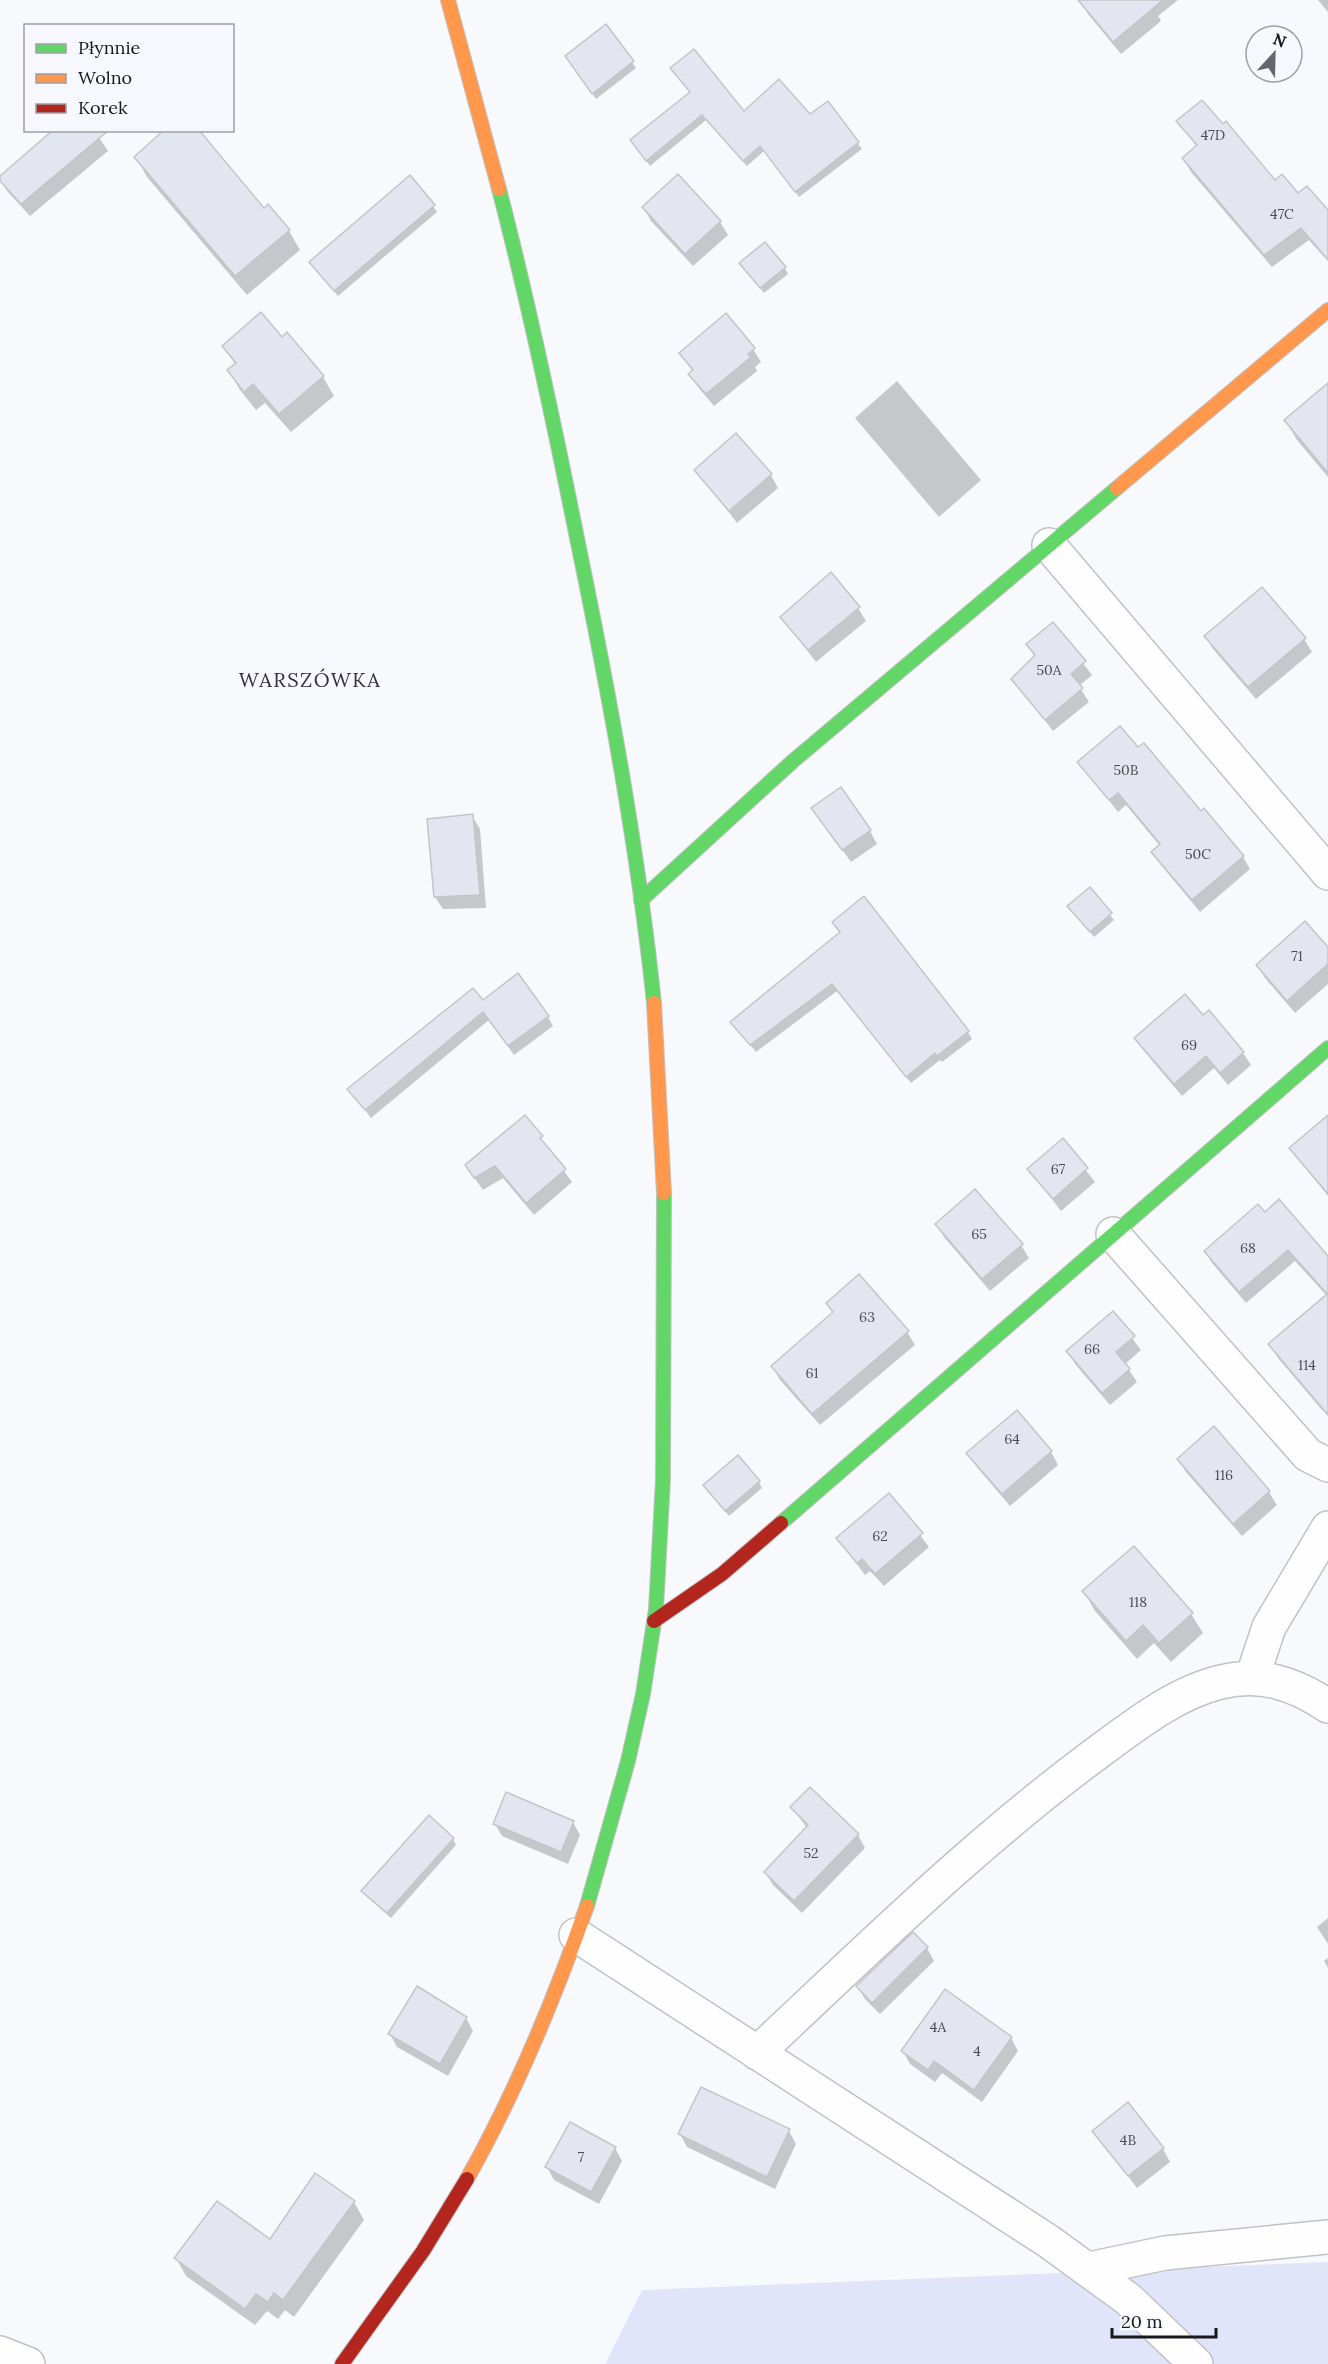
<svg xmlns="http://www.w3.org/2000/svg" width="1328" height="2364" font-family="Lora,serif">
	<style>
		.green { fill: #e1e5fa }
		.shadow { fill: #0003 }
		.building { fill: #e3e5f1; stroke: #c4c5c9; stroke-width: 1.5 }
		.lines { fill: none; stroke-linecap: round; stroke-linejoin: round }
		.street-casing { stroke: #c2c2c6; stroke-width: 36 }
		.fast-casing { stroke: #c2c2c6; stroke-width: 16 }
		.slow-casing { stroke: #c2c2c6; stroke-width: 16 }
		.jam-casing { stroke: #c2c2c6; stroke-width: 16 }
		.street { stroke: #fefeff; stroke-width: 33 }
		.fast { stroke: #63d668; stroke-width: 14 }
		.slow { stroke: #ff974d; stroke-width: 14 }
		.jam { stroke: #b3261e; stroke-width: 14 }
		.labels { text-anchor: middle; stroke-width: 4.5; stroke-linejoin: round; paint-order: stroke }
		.number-label { font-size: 14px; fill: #4b4c52 }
		.quarter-label { font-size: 20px; letter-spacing: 1.5px; fill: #31333d; stroke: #f7f8fe }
	</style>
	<rect width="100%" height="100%" fill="#f8f9fd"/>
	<polygon class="green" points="1328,2262 1328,2364 605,2364 642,2290"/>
	<g class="shadow">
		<polygon points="1082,0 1178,0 1158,16 1161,21 1121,54 1088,14"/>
		<polygon points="1318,0 1328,0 1328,12"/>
		<polygon points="605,26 636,68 596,99 570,62"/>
		<polygon points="691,93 743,113 810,116 828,103 862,149 799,197 764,151 747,166 706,120 650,166 632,141"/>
		<polygon points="1178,121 1328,213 1328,254 1324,257 1309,240 1272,267 1191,172 1184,159 1197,147"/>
		<polygon points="94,130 108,151 30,216 7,191 0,178"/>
		<polygon points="136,157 264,210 268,206 289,231 300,250 247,295 147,177"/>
		<polygon points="678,176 720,222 728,235 693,266 651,221 644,208"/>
		<polygon points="433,206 437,212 338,296 310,262"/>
		<polygon points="785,268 788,274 764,293 745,269"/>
		<polygon points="282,339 323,377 334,396 291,432 265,403 256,410 240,390 229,371 236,366 224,346"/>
		<polygon points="753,349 761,362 755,367 757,371 714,406 698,387 690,374 693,372 681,353"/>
		<polygon points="897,381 981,480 939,517 855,418"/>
		<polygon points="1328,385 1328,477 1297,440 1286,421"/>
		<polygon points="736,435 771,475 778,488 737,523 696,470"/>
		<polygon points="858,608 866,621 816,662 782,618"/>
		<polygon points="1053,624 1092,675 1079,686 1089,702 1053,731 1013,679 1035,658 1028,645"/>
		<polygon points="1206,636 1304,639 1312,652 1256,699 1213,649"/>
		<polygon points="1079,762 1200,813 1243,857 1250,869 1200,912 1161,865 1153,852 1160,846 1126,805 1118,812"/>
		<polygon points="813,809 870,831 877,844 851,862"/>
		<polygon points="472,816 480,829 486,908 443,909 435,897"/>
		<polygon points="1089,889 1114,920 1094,937 1069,907"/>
		<polygon points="841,933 968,1032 972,1039 942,1062 940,1060 911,1083 837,991 756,1052 732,1023"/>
		<polygon points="1328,949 1328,984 1295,1013 1265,978 1258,965"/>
		<polygon points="483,1002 548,1017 553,1026 514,1055 489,1020 371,1118 349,1089"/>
		<polygon points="1203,1017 1243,1053 1251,1065 1228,1085 1214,1068 1182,1096 1144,1051 1136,1038"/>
		<polygon points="1328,1116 1328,1196 1291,1149"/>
		<polygon points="525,1117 572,1182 534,1215 503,1178 483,1190 466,1166"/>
		<polygon points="1062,1140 1095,1182 1061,1211 1029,1169"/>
		<polygon points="1265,1214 1328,1258 1328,1297 1295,1261 1246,1303 1212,1263 1206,1252"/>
		<polygon points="937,1224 1021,1245 1029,1258 990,1291 944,1237"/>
		<polygon points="828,1303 907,1332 915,1345 820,1425 780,1380 773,1367 834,1314"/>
		<polygon points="1113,1313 1141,1350 1125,1364 1137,1382 1110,1405 1075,1364 1068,1351"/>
		<polygon points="1328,1338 1328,1405 1322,1410 1278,1358 1270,1345"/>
		<polygon points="1017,1412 1051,1452 1058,1465 1010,1506 976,1466 968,1453"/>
		<polygon points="1214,1428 1269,1492 1277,1505 1242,1536 1186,1472 1179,1460"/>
		<polygon points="759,1482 762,1488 729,1516 708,1491"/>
		<polygon points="889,1495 929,1547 884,1586 870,1571 865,1575 838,1539"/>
		<polygon points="1084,1592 1191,1614 1203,1633 1171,1662 1154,1643 1137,1659 1095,1611"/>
		<polygon points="792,1807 858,1835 865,1848 802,1913 773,1885 765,1872 807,1828"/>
		<polygon points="573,1822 580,1835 568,1864 502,1836 495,1824"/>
		<polygon points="453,1839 456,1845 391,1918 367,1897 363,1891"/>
		<polygon points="1328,1918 1328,1944 1317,1927"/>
		<polygon points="927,1948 934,1961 880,2014 865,1999 857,1986"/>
		<polygon points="1328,1958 1328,1968 1324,1961"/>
		<polygon points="466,2018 473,2031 448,2076 397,2047 390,2034"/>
		<polygon points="1011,2038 1018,2051 982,2102 942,2073 935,2082 910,2064 903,2051"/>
		<polygon points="789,2131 796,2144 775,2189 687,2147 680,2134"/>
		<polygon points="1094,2131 1163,2149 1170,2162 1137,2188"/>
		<polygon points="615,2148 622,2161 599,2204 554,2180 547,2167"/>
		<polygon points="316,2175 354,2202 364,2220 294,2317 285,2310 278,2319 267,2311 255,2325 186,2276 176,2258 270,2241"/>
	</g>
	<g class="building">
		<polygon points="1078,0 1163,0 1113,42"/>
		<polygon points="606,24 634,61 592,94 565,56"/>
		<polygon points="694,49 744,111 779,79 810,114 828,101 859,142 795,192 760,146 743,161 702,115 646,161 630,140 690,92 670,68"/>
		<polygon points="1202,100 1223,124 1226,121 1275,180 1282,174 1298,193 1307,186 1328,210 1328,260 1301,228 1264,255 1182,158 1197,145 1176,121"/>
		<polygon points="53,130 109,130 21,204 0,181 0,176"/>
		<polygon points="164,130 199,130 264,208 268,204 290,230 235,276 134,157"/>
		<polygon points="678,174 721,221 685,254 642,207"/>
		<polygon points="410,175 435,205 334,291 309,262"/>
		<polygon points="765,242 786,267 760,288 739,263"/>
		<polygon points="261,312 282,337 287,332 324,376 279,414 253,384 244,392 227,370 236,363 222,346"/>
		<polygon points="726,313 755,348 748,354 751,357 706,394 688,374 693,370 679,353"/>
		<polygon points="1328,383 1328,473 1284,420"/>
		<polygon points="736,433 772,474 729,511 694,470"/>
		<polygon points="831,572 860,607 808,650 780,617"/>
		<polygon points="1262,587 1306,638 1248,687 1204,636"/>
		<polygon points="1053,622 1086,661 1071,674 1083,688 1045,720 1011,679 1035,655 1026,644"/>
		<polygon points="1120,726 1138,747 1144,743 1201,811 1204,808 1244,856 1192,900 1151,852 1160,844 1118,793 1109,800 1077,762"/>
		<polygon points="841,787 871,830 842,850 811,808"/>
		<polygon points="473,814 480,895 434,897 427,819"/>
		<polygon points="1090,887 1112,913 1090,932 1067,906"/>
		<polygon points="864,896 969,1031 937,1056 935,1053 906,1077 832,984 750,1045 730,1022 840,932 832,922"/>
		<polygon points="1305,921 1328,947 1328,964 1287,1001 1256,965"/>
		<polygon points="518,973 549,1016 508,1046 483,1012 365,1110 347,1089 473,988 483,1000"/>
		<polygon points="1185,994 1203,1015 1209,1010 1244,1052 1220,1073 1206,1056 1174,1084 1134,1038"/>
		<polygon points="525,1115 543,1136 540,1138 566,1169 526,1203 495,1166 474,1178 465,1165"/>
		<polygon points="1328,1115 1328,1194 1289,1148"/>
		<polygon points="1063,1138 1088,1168 1053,1199 1027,1169"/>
		<polygon points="975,1189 1023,1244 982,1279 935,1224"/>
		<polygon points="1279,1199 1328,1256 1328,1415 1268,1344 1327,1294 1288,1250 1239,1292 1204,1251 1258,1204 1265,1212"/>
		<polygon points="859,1274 909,1331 812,1414 771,1366 833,1312 826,1303"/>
		<polygon points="1113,1311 1135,1336 1116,1352 1130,1369 1102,1393 1066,1351"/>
		<polygon points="1017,1410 1052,1451 1002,1494 966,1453"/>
		<polygon points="1214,1426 1270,1491 1233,1524 1177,1459"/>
		<polygon points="738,1455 760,1481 725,1511 703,1485"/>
		<polygon points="889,1493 923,1533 875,1574 862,1559 857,1563 836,1538"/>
		<polygon points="1134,1546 1193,1613 1159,1643 1143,1625 1126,1641 1082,1591"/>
		<polygon points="810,1787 859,1834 794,1901 764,1872 808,1825 790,1807"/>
		<polygon points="506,1792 574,1821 561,1852 493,1824"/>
		<polygon points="429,1815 454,1838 387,1913 361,1891"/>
		<polygon points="913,1932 928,1947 872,2003 856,1986"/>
		<polygon points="417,1986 467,2017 440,2064 388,2034"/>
		<polygon points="945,1989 1012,2037 974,2090 934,2061 928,2070 901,2051"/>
		<polygon points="701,2087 790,2129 767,2177 678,2134"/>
		<polygon points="1128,2102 1164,2148 1128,2176 1092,2131"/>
		<polygon points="570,2122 616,2147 591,2192 545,2167"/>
		<polygon points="315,2173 355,2201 283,2300 274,2293 268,2302 256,2294 245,2309 174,2258 217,2201 270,2239"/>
	</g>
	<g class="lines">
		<g class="street-casing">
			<g id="street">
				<polyline points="1049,545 1328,873"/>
				<polyline points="1113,1234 1308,1455 1328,1465"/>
				<polyline points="1252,1678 1269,1627 1328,1528"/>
				<polyline points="576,1935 1048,2241 1128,2299 1196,2364"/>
				<path d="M757,2053c109,-102 215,-207 336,-297 38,-28 81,-63 128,-74 40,-10 74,2 107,24"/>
				<polyline points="1089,2269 1165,2253 1328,2237"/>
				<polyline points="0,2353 28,2364"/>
			</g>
		</g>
		<g class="fast-casing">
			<g id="fast">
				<path d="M499,189c31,119 56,239 80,359 31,151 59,302 75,455"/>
				<polyline points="641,900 793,761 1117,488"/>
				<polyline points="781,1523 1328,1048"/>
				<polyline points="587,1906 628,1761 643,1694 656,1609 663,1479 664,1193"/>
			</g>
		</g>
		<g class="slow-casing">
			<g id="slow">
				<polyline points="448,0 499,189"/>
				<polyline points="1117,488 1328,310"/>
				<polyline points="654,1003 664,1193"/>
				<path d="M467,2179c49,-87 87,-179 120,-273"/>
			</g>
		</g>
		<g class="jam-casing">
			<g id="jam">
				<polyline points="654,1621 722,1574 781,1523"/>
				<polyline points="342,2364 423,2251 467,2179"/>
			</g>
		</g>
		<use href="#street" class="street"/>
		<use href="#fast" class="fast"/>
		<use href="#slow" class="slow"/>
		<use href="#jam" class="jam"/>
	</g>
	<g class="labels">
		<g class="number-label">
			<text x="1213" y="140">47D</text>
			<text x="1282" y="219">47C</text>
			<text x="1049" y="675">50A</text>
			<text x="1126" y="775">50B</text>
			<text x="1198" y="859">50C</text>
			<text x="1297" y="961">71</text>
			<text x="1189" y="1050">69</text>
			<text x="1058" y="1174">67</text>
			<text x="979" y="1239">65</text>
			<text x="1248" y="1253">68</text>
			<text x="867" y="1322">63</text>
			<text x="1092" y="1354">66</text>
			<text x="1307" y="1370">114</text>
			<text x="812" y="1378">61</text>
			<text x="1012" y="1444">64</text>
			<text x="1224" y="1480">116</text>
			<text x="880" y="1541">62</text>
			<text x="1138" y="1607">118</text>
			<text x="811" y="1858">52</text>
			<text x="938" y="2032">4A</text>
			<text x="977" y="2056">4</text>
			<text x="1128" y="2145">4B</text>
			<text x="581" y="2162">7</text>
		</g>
		<g class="quarter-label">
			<text x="310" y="687">WARSZÓWKA</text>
		</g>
	</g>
	<rect x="24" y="24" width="210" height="108" fill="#f7f8fe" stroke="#9e9fa4" stroke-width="1.5"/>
	<rect x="36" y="44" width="30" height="9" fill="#63d668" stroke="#9e9fa4" stroke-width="1.5"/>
	<text x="78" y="54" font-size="18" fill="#18191d">Płynnie</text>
	<rect x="36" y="74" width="30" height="9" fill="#ff974d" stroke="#9e9fa4" stroke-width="1.5"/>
	<text x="78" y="84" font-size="18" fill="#18191d">Wolno</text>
	<rect x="36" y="104" width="30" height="9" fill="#b3261e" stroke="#9e9fa4" stroke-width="1.5"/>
	<text x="78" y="114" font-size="18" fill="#18191d">Korek</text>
	<g transform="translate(1274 54) rotate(22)"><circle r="28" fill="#f7f8fe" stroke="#9e9fa4" stroke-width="1.5"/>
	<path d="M0-4.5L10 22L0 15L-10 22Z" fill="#66676b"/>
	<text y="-9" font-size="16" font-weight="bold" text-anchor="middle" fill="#18191d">N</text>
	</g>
	<path d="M1112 2328v9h104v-9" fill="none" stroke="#18191d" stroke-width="3"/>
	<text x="1121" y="2328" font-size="18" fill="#18191d" stroke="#f7f8fe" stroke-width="4.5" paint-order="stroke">20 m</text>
</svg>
